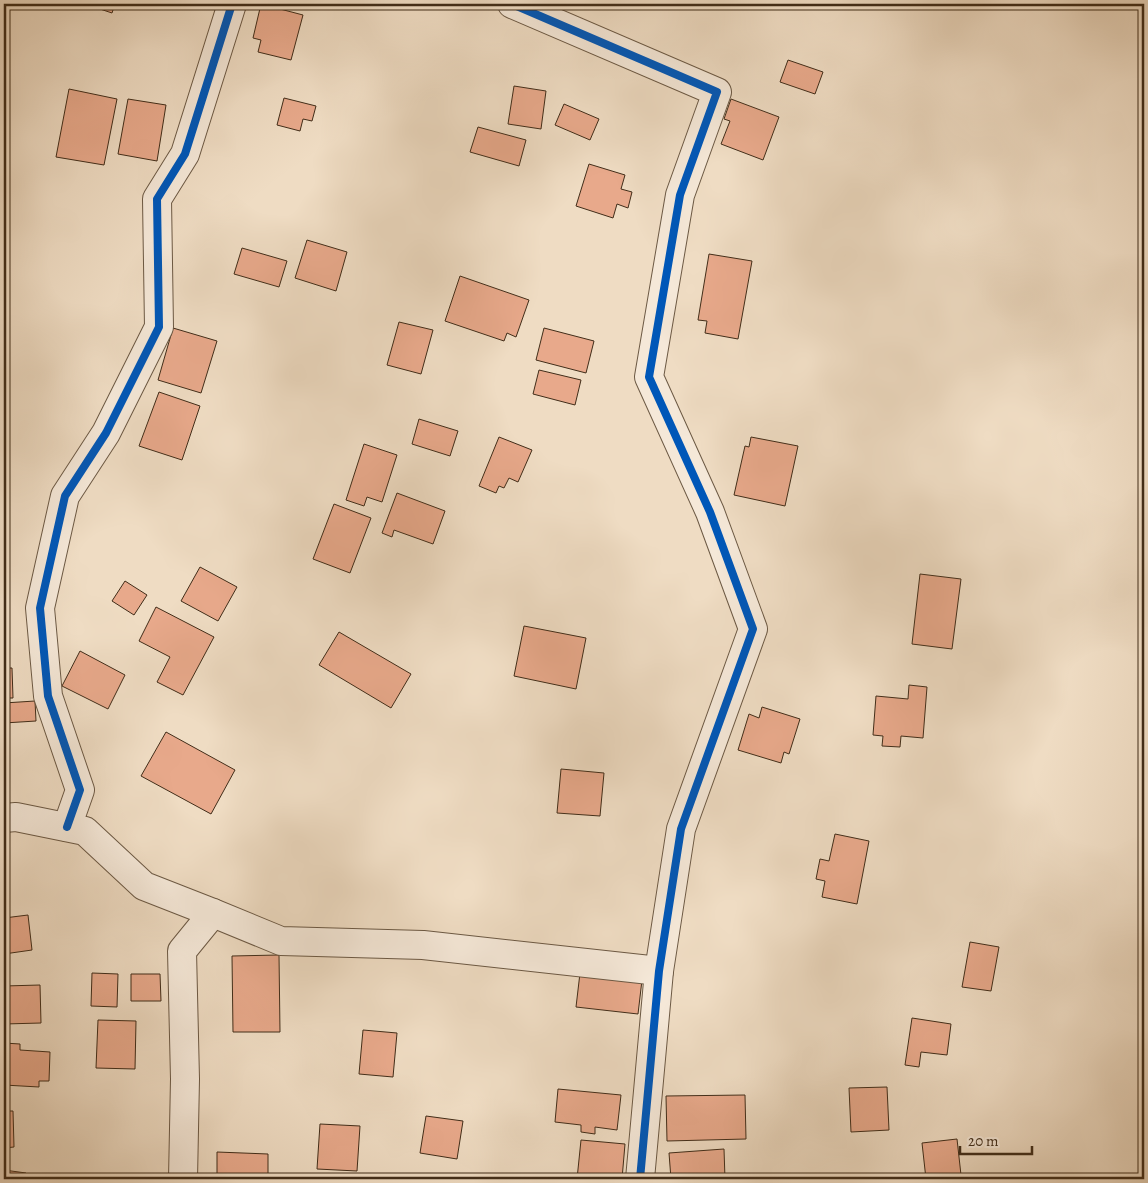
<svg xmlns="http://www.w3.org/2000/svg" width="1148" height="1183" font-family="Alegreya,serif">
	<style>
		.building { fill: #e8a98b; stroke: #412d19 }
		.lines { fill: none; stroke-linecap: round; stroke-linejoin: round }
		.minor-casing { stroke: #6c5944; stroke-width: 30 }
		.minor { stroke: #f5e8d8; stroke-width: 28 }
		.cycleway-casing { stroke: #f5e8d8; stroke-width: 11 }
		.cycleway { stroke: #0057b8; stroke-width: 8 }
	</style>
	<rect width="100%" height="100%" fill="#efdcc3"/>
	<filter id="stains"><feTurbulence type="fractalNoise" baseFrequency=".004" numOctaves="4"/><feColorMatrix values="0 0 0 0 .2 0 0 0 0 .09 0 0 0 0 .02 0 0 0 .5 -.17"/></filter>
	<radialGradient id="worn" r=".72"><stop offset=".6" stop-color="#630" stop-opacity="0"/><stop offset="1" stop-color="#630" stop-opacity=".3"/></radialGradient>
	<g class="building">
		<polygon points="85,4 115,4 112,13"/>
		<polygon points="261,4 303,15 291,60 258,52 261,40 253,38"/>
		<polygon points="788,60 823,72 815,94 780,82"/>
		<polygon points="514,86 546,91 541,129 508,124"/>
		<polygon points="69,89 117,99 104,165 56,157"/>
		<polygon points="284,98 316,106 312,121 303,119 300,131 277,125"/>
		<polygon points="128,99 166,105 157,161 118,154"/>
		<polygon points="731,99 779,117 763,160 721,144 730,121 724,119"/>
		<polygon points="564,104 599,119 590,140 555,125"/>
		<polygon points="478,127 526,140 519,166 470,152"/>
		<polygon points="589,164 625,175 621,189 632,192 628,208 617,204 613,218 576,206"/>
		<polygon points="307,240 347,252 336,291 295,278"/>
		<polygon points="242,248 287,261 279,287 234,274"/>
		<polygon points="709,254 752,261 738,339 705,333 707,321 698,320"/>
		<polygon points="460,276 529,300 516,337 507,333 504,341 445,321"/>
		<polygon points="399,322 433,330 421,374 387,365"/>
		<polygon points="173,328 217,341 201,393 158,380"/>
		<polygon points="544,328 594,341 586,373 536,360"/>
		<polygon points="539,370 581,380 575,405 533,394"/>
		<polygon points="159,392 200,406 182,460 139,446"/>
		<polygon points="419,419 458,431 450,456 412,444"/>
		<polygon points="499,437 532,450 518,482 509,478 504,488 499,486 496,493 479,486"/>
		<polygon points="751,437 798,446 785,506 734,495 745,446 749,447"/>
		<polygon points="364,444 397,455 382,502 367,497 364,506 346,500"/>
		<polygon points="397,493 445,511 433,544 394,530 392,537 382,533"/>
		<polygon points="334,504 371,518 350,573 313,559"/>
		<polygon points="200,567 237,587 218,621 181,601"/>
		<polygon points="920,574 961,579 952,649 912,644"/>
		<polygon points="125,581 147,595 134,615 112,601"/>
		<polygon points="156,607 214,637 183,695 157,682 170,657 139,641"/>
		<polygon points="524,626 586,638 576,689 514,676"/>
		<polygon points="339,632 411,674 391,708 319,665"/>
		<polygon points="80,651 125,675 108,709 62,686"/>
		<polygon points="4,668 12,668 13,698 4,698"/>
		<polygon points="909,685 927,687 923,738 901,736 900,747 882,746 883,736 873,735 876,696 908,699"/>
		<polygon points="35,701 36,721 4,723 4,703"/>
		<polygon points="762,707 800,719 789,754 784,752 781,763 738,750 749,714 759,718"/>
		<polygon points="166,732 235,770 211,814 141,776"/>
		<polygon points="561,769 604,773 600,816 557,813"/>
		<polygon points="835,834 869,841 857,904 822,897 825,881 816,879 820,859 829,861"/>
		<polygon points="28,915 32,950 4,954 4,918"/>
		<polygon points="970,942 999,947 991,991 962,987"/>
		<polygon points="279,955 280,1032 233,1032 232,956"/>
		<polygon points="92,973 118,974 117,1007 91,1006"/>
		<polygon points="580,973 642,980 638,1014 576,1007"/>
		<polygon points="131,974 160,974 161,1001 131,1001"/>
		<polygon points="40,985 41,1023 4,1024 4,986"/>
		<polygon points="912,1018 951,1024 947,1055 921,1052 919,1067 905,1065"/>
		<polygon points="98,1020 136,1021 135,1069 96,1068"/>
		<polygon points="363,1030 397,1033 393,1077 359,1074"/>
		<polygon points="4,1043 20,1044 20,1050 50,1052 49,1081 39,1081 39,1087 4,1085"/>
		<polygon points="887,1087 889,1130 851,1132 849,1088"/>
		<polygon points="558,1089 621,1095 617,1130 595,1127 595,1134 581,1132 581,1125 555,1122"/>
		<polygon points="745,1095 746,1139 667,1141 666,1096"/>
		<polygon points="4,1111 13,1111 14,1147 4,1148"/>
		<polygon points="426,1116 463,1121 457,1159 420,1153"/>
		<polygon points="320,1124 360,1126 357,1171 317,1169"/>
		<polygon points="957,1139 961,1175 926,1179 922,1143"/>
		<polygon points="581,1140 625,1144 622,1179 577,1179"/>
		<polygon points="724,1149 725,1179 671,1179 669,1153"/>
		<polygon points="217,1152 268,1154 268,1179 217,1179"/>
		<polygon points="4,1170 26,1173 25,1179 4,1179"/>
	</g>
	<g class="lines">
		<g class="minor-casing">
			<g id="minor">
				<polyline points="512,4 717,92 680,195 649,377 710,512 753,629 681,829 659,971 640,1179"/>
				<polyline points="4,818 16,817 85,831 144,886 213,913 281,941 423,945 659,971"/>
				<polyline points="67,827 80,790 48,696 40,608 65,496 106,433 159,327 157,199 185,154 232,4"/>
				<polyline points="183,1179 185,1079 182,951 213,913"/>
			</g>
		</g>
		<use href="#minor" class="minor"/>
		<g class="cycleway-casing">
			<g id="cycleway">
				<polyline points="512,4 717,92 680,195 649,377 710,512 753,629 681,829 659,971 640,1179"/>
				<polyline points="67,827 80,790 48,696 40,608 65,496 106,433 159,327 157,199 185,154 232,4"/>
			</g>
		</g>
		<use href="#cycleway" class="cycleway"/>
	</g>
	<rect width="1148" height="1183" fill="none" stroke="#efdcc3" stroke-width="20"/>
	<rect x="5" y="5" width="1138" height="1173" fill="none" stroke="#412d19" stroke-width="2.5"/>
	<rect x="10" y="10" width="1128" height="1163" fill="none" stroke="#412d19"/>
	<path d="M960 1146v8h72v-8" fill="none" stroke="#412d19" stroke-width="2.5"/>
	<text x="968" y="1146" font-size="15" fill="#412d19" stroke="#f5e8d8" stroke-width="4" paint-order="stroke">20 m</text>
	<rect width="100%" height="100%" filter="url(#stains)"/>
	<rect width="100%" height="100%" fill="url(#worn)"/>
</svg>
